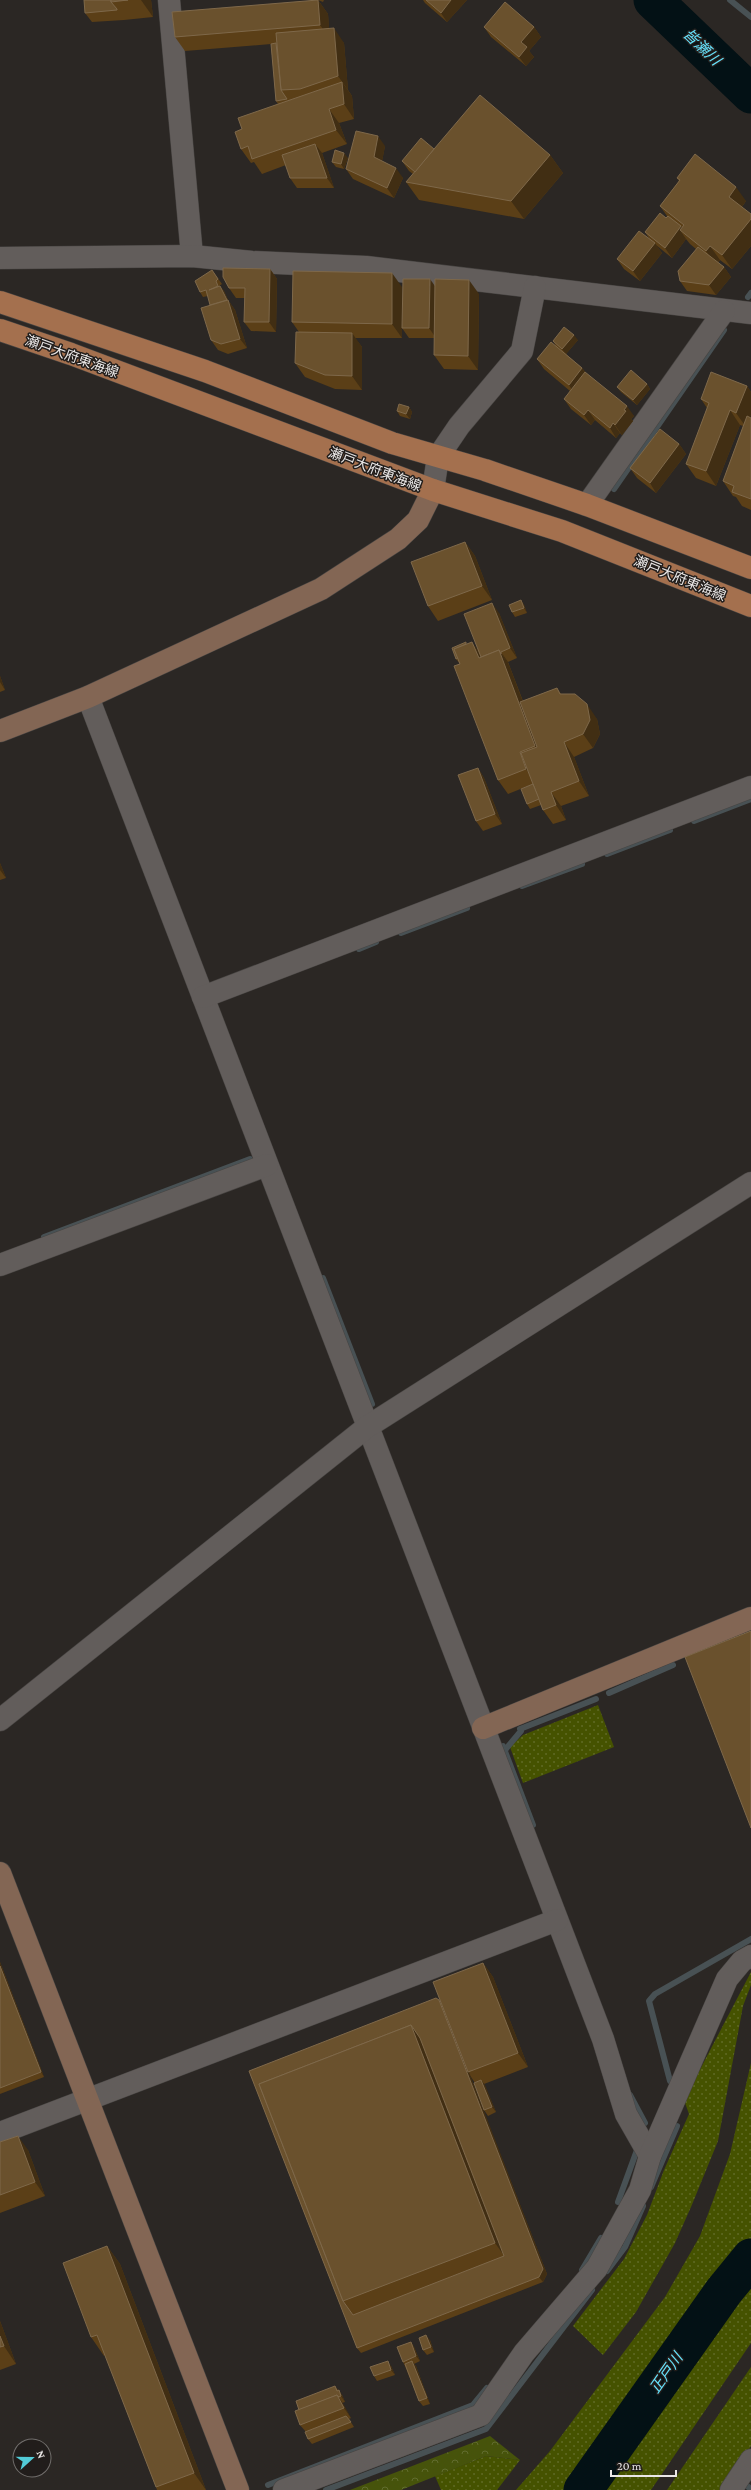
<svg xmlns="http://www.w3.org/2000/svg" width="751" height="2490" font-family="'Crimson Pro','Noto Sans JP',serif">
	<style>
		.grass { fill: url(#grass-dots) }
		.forest { fill: url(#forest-crowns) }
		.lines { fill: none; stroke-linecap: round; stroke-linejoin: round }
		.stream { stroke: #485154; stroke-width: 6 }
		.river { stroke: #031115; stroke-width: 39 }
		.street-casing { stroke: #474442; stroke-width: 23 }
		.secondary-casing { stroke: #474442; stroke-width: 23 }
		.primary-casing { stroke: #474442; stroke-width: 23 }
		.street { stroke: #625d5b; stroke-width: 22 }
		.secondary { stroke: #836654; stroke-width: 22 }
		.primary { stroke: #a4704e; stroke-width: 22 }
		.wall { fill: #5b3f17 }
		.shaded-wall { fill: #412e13 }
		.building { fill: #6a512d; stroke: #7e684a; fill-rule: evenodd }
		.labels { text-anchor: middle; stroke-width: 3; stroke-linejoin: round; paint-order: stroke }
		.street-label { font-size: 14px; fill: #eae7e6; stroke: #211d1b }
		.water-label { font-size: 15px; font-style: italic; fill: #67e4fe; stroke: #211d1b }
	</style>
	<defs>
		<pattern id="grass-dots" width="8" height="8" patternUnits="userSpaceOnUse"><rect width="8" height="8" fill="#455200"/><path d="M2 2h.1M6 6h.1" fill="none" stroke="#606b25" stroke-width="1.8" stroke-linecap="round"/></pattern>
		<pattern id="forest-crowns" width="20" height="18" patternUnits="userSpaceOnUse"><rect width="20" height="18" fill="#46530b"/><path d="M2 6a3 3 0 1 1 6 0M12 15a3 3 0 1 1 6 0" fill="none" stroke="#616c2f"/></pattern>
	</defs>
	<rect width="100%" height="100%" fill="#2b2724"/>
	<g class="grass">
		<polygon points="598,1705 614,1747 523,1783 510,1747 523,1735"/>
		<polygon points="751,1972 751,1985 743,2006 718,2141 691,2207 675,2243 636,2312 603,2355 573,2326 624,2259 647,2215 664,2170 689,2114 684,2100"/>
		<polygon points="751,2063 751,2249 730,2273 574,2490 516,2490 550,2451 665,2297 700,2236 730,2154"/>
		<polygon points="751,2272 751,2343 651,2490 594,2490 664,2389 733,2303"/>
		<polygon points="751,2367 751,2446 728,2485 724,2490 667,2490"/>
		<polygon points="486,2456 520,2460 497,2490 441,2490 435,2476"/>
	</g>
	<polygon class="forest" points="490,2436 520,2460 486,2456 401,2490 350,2490"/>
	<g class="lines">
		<g class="stream">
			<polyline points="730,0 751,17"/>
			<polyline points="748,297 751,293"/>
			<polyline points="614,489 724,330"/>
			<polyline points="694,821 751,799"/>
			<polyline points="607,854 670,830"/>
			<polyline points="522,886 582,864"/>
			<polyline points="401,933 467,908"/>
			<polyline points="359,949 376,942"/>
			<polyline points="44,1237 250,1159"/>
			<polyline points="323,1278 372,1404"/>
			<polyline points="609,1693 673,1665"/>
			<polyline points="503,1746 533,1825"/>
			<polyline points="505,1750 521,1731 520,1729 596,1699"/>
			<polyline points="670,2081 649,2001 655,1994 751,1939"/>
			<polyline points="630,2095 645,2123"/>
			<polyline points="651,2187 677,2126"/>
			<polyline points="618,2202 637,2150"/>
			<polyline points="582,2270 601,2238"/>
			<polyline points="607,2271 625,2247 643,2206"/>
			<polyline points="268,2485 473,2405 487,2388"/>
			<polyline points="747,2486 751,2489"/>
			<polyline points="326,2490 486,2429 592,2290"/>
		</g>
		<g class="river">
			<polyline points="653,0 751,94"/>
			<polyline points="583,2490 724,2291 751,2258"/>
		</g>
		<g class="street-casing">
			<g id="street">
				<polyline points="169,0 192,256"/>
				<polyline points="0,258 192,256 252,262 366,267 751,313"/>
				<polyline points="433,490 438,457 459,426 522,351 535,287"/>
				<polyline points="587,505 724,311"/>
				<polyline points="88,697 603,2039 626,2114 650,2156"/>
				<polyline points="203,997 751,787"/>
				<polyline points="0,1265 267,1165"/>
				<polyline points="0,1720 367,1427 751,1183"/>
				<polyline points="0,2133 557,1920"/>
				<polyline points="284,2490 481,2415 524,2353 597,2268 640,2190 650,2156 727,1979 742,1961 751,1956"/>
				<polyline points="731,2490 751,2460"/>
			</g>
		</g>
		<g class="secondary-casing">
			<g id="secondary">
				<polyline points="0,731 88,697 321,589 398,539 418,520 433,490"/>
				<polyline points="483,1728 751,1618"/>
				<polyline points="0,1873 238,2490"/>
			</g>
		</g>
		<g class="primary-casing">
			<g id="primary">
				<polyline points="0,302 205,371 392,443 485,470 587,505 751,568"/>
				<polyline points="0,330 71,354 433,490 562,531 751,606"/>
			</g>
		</g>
		<use href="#street" class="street"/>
		<use href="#secondary" class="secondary"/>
		<use href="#primary" class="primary"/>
	</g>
	<g class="wall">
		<polygon points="84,0 151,0 153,17 124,20 123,19 124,20 92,22 85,13"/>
		<polygon points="316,0 324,0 323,2 318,0 328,14 329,29 344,43 348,90 352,96 354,119 339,123 347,144 322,153 334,188 297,188 290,178 286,165 262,174 254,162 251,163 241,149 242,129 278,104 276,101 271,44 185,51 175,37"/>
		<polygon points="423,0 467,0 447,22 425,3"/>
		<polygon points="484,27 534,27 541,37 529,51 534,57 526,66 491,37"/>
		<polygon points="385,146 382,161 403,178 394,198 353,179 346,169"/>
		<polygon points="434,149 550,155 563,173 524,219 419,200 406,182 413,174 409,171 402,161"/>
		<polygon points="348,158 344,169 336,167 332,162"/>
		<polygon points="677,178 746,201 742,207 751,214 751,246 732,269 720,260 718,263 724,267 731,277 716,295 687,291 680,281 696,249 690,244 686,239 672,258 656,245 662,253 640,281 624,269 617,259 650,240 645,232 666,218 667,216 660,206 679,181"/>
		<polygon points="270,269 277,279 276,332 251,331 244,322 245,298 236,298 229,288"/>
		<polygon points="212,270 222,284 219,286 219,287 224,291 228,300 235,310 247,348 228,354 218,350 211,340 210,305 208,296 203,297 200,292"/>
		<polygon points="402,287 402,338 355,338 362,347 362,390 335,389 305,377 295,363 299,332 292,322"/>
		<polygon points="435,287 479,294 478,370 444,369 434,355 434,338 409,338 402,328"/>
		<polygon points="578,340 566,354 582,368 586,373 634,416 631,419 633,421 622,435 620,433 616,438 595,420 591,425 571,409 564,399 570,391 544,369 537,359 556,346 553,341"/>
		<polygon points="647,384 650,389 637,405 621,392 617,387"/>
		<polygon points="747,386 751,392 751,415 750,417 751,418 751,510 742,506 736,497 733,496 723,481 743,426 740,425 716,486 696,478 686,464 707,408 701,399"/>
		<polygon points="409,407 412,412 410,419 400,416 397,411"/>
		<polygon points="679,444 686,454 656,493 637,478 630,468"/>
		<polygon points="465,542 475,556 492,600 438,621 428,606"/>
		<polygon points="521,600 524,605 527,613 515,617 512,612"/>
		<polygon points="499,613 517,658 508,662 523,701 557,688 561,694 597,719 600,734 593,748 574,757 589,796 561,806 566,820 553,824 543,810 541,805 530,809 527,804 533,784 508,794 498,780 460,664 456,659 466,642 466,644 478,650"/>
		<polygon points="0,676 5,690 0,692"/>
		<polygon points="478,768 484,778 502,824 483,831 476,821"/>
		<polygon points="0,863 6,878 0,880"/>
		<polygon points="0,1962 44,2077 0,2094"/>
		<polygon points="483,1963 493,1977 528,2067 484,2084 496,2112 488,2116 484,2110 475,2083 469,2074 547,2274 543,2282 361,2353 357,2348 249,2071 441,2003"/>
		<polygon points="0,2142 28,2150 45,2196 0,2213"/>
		<polygon points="107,2246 120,2264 206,2490 157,2490 156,2487 105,2355 104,2356 91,2337"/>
		<polygon points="0,2321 16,2364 0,2370"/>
		<polygon points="430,2340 434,2352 427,2355 423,2350"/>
		<polygon points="411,2342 414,2347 420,2361 414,2364 416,2366 430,2404 423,2406 419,2401 405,2366 403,2362"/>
		<polygon points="391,2366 395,2375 377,2381 374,2376"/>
		<polygon points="335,2386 338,2390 342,2395 345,2402 342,2403 351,2418 349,2419 354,2427 312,2444 308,2439 306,2432 300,2425 299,2410"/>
	</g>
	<g class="shaded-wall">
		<polygon points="141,0 151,0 153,17"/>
		<polygon points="318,0 328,14 330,39 320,25"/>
		<polygon points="451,0 467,0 447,22 441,13"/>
		<polygon points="534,27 541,37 529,51 534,57 526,66 519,57 521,42"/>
		<polygon points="334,28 344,43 348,90 338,76"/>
		<polygon points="342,82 352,96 354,119 344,104"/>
		<polygon points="329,109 339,123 347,144 336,130"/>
		<polygon points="378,136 385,146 381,167 374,157"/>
		<polygon points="315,144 322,153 334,188 327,178"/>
		<polygon points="344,153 348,158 344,169 341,164"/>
		<polygon points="550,155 563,173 524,219 511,201"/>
		<polygon points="396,168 403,178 394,198 387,188"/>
		<polygon points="736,187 746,201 739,211 729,197"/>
		<polygon points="751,219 751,246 732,269 722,255"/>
		<polygon points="681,226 688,236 680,230 686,239 672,258 665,248"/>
		<polygon points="655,243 662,253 640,281 633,271"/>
		<polygon points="710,246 720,260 716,265 706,251"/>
		<polygon points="724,267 731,277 716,295 709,285"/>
		<polygon points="270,269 277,279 276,332 269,322"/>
		<polygon points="392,273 402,287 402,338 392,324"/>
		<polygon points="430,279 437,289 436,338 429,328"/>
		<polygon points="469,280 479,294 478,370 468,356"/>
		<polygon points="220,286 224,291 229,302 228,300 235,310 247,348 240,339"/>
		<polygon points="352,333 362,347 362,390 352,376"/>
		<polygon points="574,335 578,340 566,354 562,349"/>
		<polygon points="582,368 589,378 575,395 569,385"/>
		<polygon points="647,384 650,389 637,405 633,400"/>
		<polygon points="747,386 751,392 751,415 746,427 736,413"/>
		<polygon points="627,406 634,416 631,419 633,421 622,435 615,425 624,410"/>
		<polygon points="409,407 412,412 410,419 406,414"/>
		<polygon points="588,410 595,420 591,425 584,415"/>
		<polygon points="730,410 740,425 716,486 706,471"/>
		<polygon points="613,423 620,433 616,438 610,428"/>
		<polygon points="679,444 686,454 656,493 650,483"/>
		<polygon points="465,542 475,556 492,600 482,586"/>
		<polygon points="521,600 524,605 527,613 524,608"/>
		<polygon points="492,603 499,613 517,658 510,648"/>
		<polygon points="472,642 482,656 484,661 479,658"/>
		<polygon points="499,650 509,665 545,760 535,746"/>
		<polygon points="501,652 508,662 508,664 502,654"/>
		<polygon points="0,676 5,690 0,682"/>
		<polygon points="587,704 597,719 600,734 593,748 583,734"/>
		<polygon points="564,742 574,757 589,796 579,781"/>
		<polygon points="520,752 530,766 536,783 526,769"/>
		<polygon points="478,768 484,778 502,824 495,814"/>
		<polygon points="551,792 561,806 566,820 556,805"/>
		<polygon points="0,863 6,878 0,870"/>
		<polygon points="0,1962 44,2077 41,2072 0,1966"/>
		<polygon points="483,1963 493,1977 528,2067 518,2053"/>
		<polygon points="439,2000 443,2005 547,2274 543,2282 539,2277"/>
		<polygon points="411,2025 424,2043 508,2261 495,2243"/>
		<polygon points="481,2080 485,2085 496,2112 492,2107"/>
		<polygon points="18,2136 28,2150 45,2196 35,2182"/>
		<polygon points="107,2246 120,2264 206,2490 194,2473"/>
		<polygon points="0,2321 16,2364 4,2346 0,2336"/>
		<polygon points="426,2335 430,2340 434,2352 431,2347"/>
		<polygon points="411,2342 414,2347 420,2361 416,2356"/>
		<polygon points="388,2361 391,2366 395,2375 391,2370"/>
		<polygon points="412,2361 416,2366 430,2404 427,2398"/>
		<polygon points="339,2390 342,2395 345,2402 341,2396"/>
		<polygon points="337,2395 344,2405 351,2418 344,2408"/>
	</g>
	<g class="building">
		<polygon points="84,0 111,0 111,2 117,9 117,10 85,13"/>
		<polygon points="111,0 128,0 111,2"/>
		<polygon points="318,0 320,25 175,37 172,12"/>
		<polygon points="426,0 451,0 441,13"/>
		<polygon points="505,2 534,27 521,42 527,47 519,57 484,27"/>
		<polygon points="334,28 338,76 300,89 281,90 276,33"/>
		<polygon points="276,43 281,90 287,99 276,101 271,44"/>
		<polygon points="342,82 344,104 329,109 336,130 252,159 248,146 241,149 235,132 242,129 238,118"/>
		<polygon points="480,95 550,155 511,201 406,182"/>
		<polygon points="356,131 378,136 374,157 396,168 387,188 346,169"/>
		<polygon points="421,138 434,149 415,172 402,161"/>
		<polygon points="315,144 327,178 290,178 282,155"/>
		<polygon points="335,150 344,153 341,164 332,162"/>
		<polygon points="695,154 736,187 729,197 751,214 751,219 722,255 710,246 706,251 680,230 684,225 660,206 680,180 677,178"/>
		<polygon points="660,213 666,218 668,216 681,226 665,248 645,232"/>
		<polygon points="639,231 655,243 633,271 617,259"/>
		<polygon points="698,247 724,267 709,285 680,281 678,271"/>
		<polygon points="223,268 270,269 269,322 244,322 245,288 229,288 223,277"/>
		<polygon points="212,270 218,279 216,281 218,286 209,290 220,286 227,300 210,305 206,290 200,292 195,281"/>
		<polygon points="293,271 392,273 392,324 292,322"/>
		<polygon points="403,279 430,279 429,328 402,328"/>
		<polygon points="435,279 469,280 468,356 434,355"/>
		<polygon points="228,300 240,339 221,344 211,340 201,308"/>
		<polygon points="564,327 574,335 562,349 553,341"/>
		<polygon points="296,332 352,333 352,376 325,375 295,363"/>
		<polygon points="551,342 582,368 569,385 537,359"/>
		<polygon points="631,370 647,384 633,400 617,387"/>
		<polygon points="585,372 627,406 624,410 626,411 615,425 613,423 610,428 588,410 584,415 564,399"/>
		<polygon points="711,372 747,386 736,413 730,410 706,471 686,464 709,403 701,399"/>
		<polygon points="399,404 409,407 406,414 397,411"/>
		<polygon points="747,416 751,418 751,499 732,492 734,486 723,481"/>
		<polygon points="660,429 679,444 650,483 630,468"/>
		<polygon points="465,542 482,586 428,606 411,562"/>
		<polygon points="521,600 524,608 512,612 509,605"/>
		<polygon points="492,603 510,648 501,652 501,654 499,650 481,657 464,614"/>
		<polygon points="466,642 466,644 454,649 458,658 456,659 452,648"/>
		<polygon points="472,642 479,658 499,650 535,746 520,752 526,769 498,780 454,666 460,664 454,649"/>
		<polygon points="557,688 560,694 575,694 587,704 590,720 583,734 564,742 579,781 551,792 556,805 543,810 521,753 537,747 520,702"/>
		<polygon points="478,768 495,814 476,821 458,775"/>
		<polygon points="533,784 539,799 527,804 521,789"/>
		<polygon points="751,1631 751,1828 685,1657"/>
		<polygon points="483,1963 518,2053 468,2072 433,1982"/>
		<polygon points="0,1966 41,2072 0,2088"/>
		<path d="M436,1998l3,2 104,269 -4,8 -182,71 -108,-277zM411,2025l9,13 84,218 -151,59 -10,-14 -84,-217z"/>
		<polygon points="411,2025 495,2243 343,2301 259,2084"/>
		<polygon points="481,2080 492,2107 484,2110 474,2083"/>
		<polygon points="18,2136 35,2182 0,2195 0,2142"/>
		<polygon points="107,2246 194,2473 156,2487 97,2335 91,2337 63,2263"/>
		<polygon points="426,2335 431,2347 423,2350 419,2338"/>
		<polygon points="0,2336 4,2346 0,2347"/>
		<polygon points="411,2342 416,2356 403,2362 397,2347"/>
		<polygon points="388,2361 391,2370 374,2376 370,2367"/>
		<polygon points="412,2361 427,2398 419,2401 405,2364"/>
		<polygon points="335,2386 337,2391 339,2390 341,2396 339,2397 337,2395 299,2410 296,2401"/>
		<polygon points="337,2395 344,2408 300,2425 295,2411"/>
		<polygon points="346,2416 351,2422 308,2439 305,2432"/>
	</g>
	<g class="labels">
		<g class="street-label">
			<text transform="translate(72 356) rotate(20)" y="5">瀬戸大府東海線</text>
			<text transform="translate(375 469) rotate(21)" y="5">瀬戸大府東海線</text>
			<text transform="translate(680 578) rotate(22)" y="5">瀬戸大府東海線</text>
		</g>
		<g class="water-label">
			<text transform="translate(702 47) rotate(44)" y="5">皆瀬川</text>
			<text transform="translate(666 2373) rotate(-55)" y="5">正戸川</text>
		</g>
	</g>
	<g transform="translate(32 2458) rotate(69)"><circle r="19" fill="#211d1b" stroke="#716e6c"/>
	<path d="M0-3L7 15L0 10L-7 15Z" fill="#52cbd7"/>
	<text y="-6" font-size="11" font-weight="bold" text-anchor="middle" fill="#eae7e6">N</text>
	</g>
	<path d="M611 2470v6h65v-6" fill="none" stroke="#eae7e6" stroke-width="2"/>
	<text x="617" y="2470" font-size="12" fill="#eae7e6" stroke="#211d1b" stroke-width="3" paint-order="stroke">20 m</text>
</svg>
